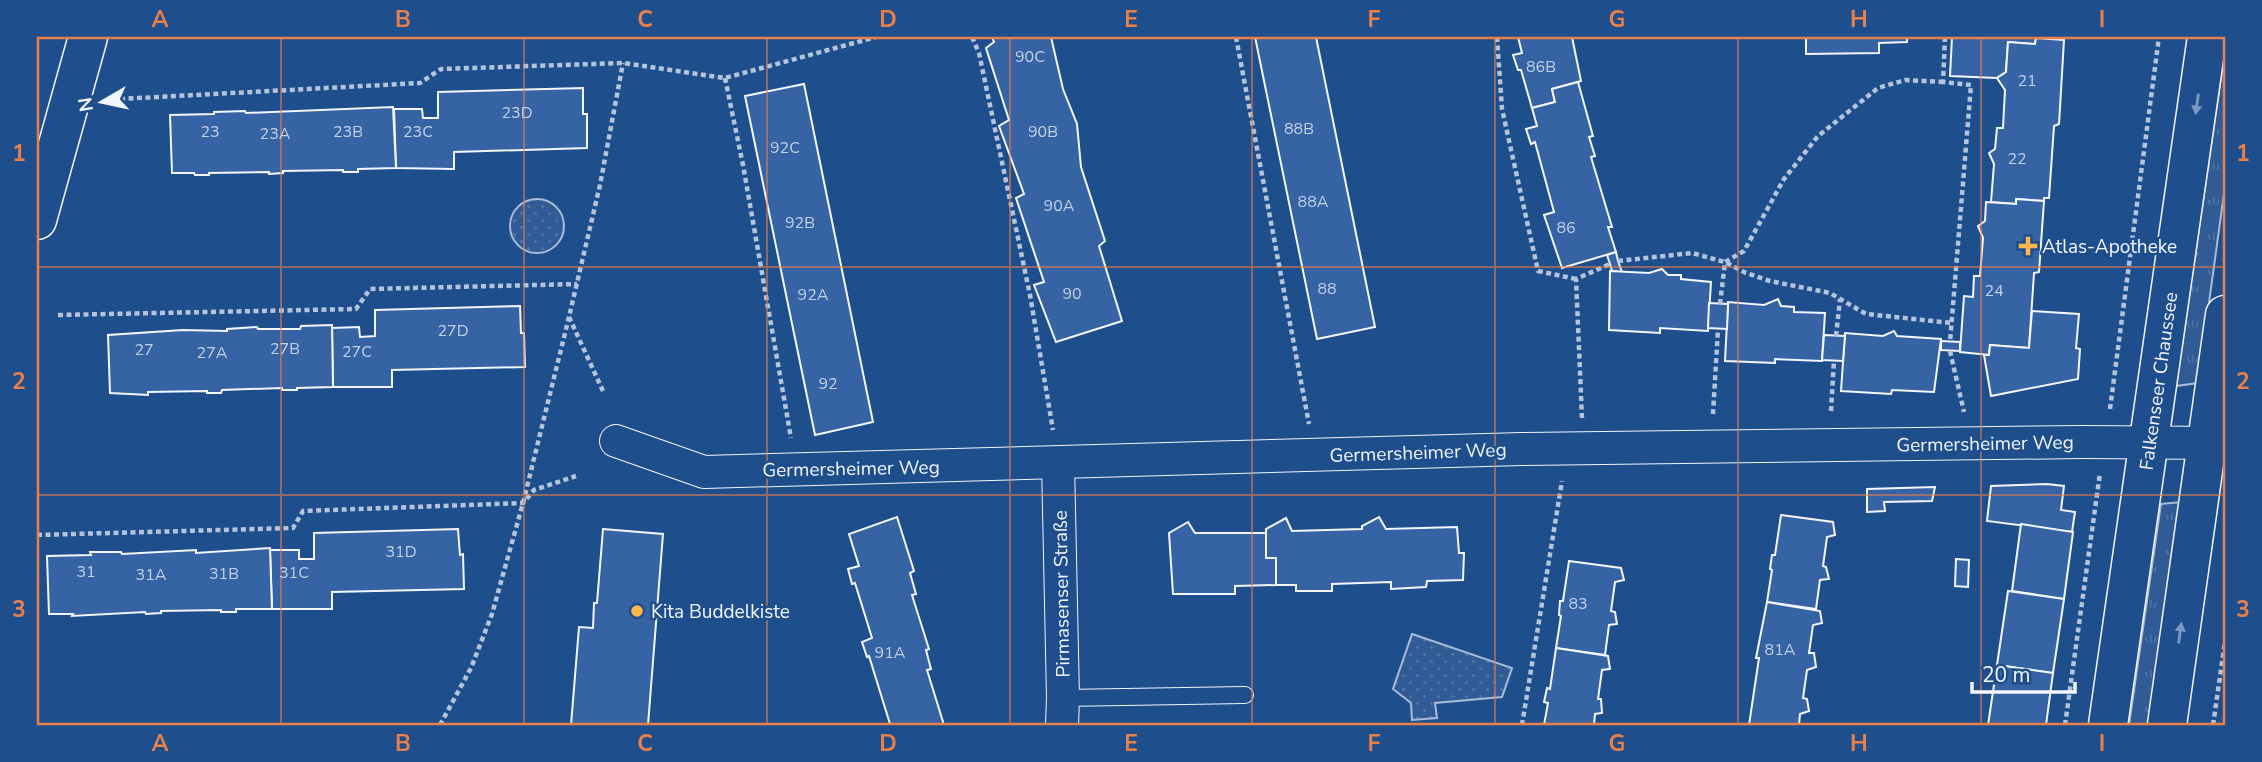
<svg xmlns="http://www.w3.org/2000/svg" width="2262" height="762" font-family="'Nunito Sans',sans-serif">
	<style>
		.grass { fill: url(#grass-tufts); stroke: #a8bbd7; stroke-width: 2 }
		.park { fill: url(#park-dots); stroke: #a8bbd7; stroke-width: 2 }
		.building { fill: #3563a3; stroke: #f2f6ff; stroke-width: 2 }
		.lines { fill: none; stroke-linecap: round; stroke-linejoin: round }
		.lane-casing { stroke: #f2f6ff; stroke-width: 18 }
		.street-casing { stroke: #f2f6ff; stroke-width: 34 }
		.secondary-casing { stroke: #f2f6ff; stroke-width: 41 }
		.path { stroke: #b3c4dc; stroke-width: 4.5; stroke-dasharray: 5 3.5; stroke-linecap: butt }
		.lane { stroke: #1f4e8c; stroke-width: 16 }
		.street { stroke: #1f4e8c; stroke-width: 32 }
		.secondary { stroke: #1f4e8c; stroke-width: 38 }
		.oneway { fill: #7e9ac0 }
		.grid { fill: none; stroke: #ea8049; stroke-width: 2; stroke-opacity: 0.55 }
		.poi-dot { fill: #ffb74d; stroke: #1f4e8c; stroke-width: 2.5 }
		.labels { text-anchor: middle; stroke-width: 5; stroke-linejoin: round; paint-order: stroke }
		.number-label { font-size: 16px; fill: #c3d1e8 }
		.poi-label { font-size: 19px; fill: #f2f6ff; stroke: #1f4e8c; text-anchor: start }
		.street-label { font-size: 19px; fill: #f2f6ff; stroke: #1f4e8c }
		.neatline { fill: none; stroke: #ea8049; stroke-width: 2.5 }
		.grid-label { font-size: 23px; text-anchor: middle; font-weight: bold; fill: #ea8049 }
	</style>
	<defs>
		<pattern id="grass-tufts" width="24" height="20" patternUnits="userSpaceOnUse" patternTransform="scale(1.75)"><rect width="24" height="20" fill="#305b95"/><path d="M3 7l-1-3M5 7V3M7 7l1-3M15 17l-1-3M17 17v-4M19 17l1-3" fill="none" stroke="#4e73a5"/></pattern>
		<pattern id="park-dots" width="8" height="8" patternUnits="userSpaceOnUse" patternTransform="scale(1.75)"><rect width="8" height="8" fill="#305b95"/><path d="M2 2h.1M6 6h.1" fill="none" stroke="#4e73a5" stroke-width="1.8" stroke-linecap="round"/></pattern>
	</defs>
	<rect width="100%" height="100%" fill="#1f4e8c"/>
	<g class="grass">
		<polygon points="2225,50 2225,186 2198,383 2176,386"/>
		<polygon points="2181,502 2149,725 2129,725 2161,504"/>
	</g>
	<g class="park">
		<circle cx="537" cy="226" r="27"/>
		<polygon points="1412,634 1512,668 1502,697 1435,703 1437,718 1412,720 1411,703 1393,689"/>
	</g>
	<g class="building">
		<polygon points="992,37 1051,37 1063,89 1077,124 1081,167 1105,241 1099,246 1122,321 1056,342 1034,285 1044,282 1016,198 1024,194 999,126 1009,120 986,48 994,42"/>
		<polygon points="1255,37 1316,37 1375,327 1317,339"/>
		<polygon points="1518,37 1572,37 1581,81 1552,89 1555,102 1532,108 1521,70 1518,70 1513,55 1522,53"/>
		<polygon points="1806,37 1907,37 1907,42 1879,43 1879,53 1806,54"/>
		<polygon points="1952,37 2064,37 2064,40 2036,38 2035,44 2008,42 2006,72 1997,78 1950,76"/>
		<polygon points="2036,38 2064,40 2059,124 2054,126 2049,198 2044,198 2044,201 2016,199 2016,204 1991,202 1994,164 1989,153 1995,149 1997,128 2003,128 2005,90 1997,78 2006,72 2008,42 2035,44"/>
		<polygon points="1578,82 1593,136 1589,137 1595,156 1591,157 1612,227 1608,227 1616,252 1562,268 1544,215 1554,212 1535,142 1531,144 1526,129 1537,126 1532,108 1555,102 1552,89"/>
		<polygon points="804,84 873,422 815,435 745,96"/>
		<polygon points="583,88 583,114 587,114 587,148 454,152 454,169 396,168 394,109 422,109 423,118 438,118 438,92"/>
		<polygon points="393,107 396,168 358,169 358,172 343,172 343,170 283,171 283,173 269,174 269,172 209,173 209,175 195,175 194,173 172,173 170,115 214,114 214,112 245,111 246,113"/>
		<polygon points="2016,199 2044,201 2039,272 2034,273 2029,348 1990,345 1989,355 1960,352 1964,296 1973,297 1974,276 1980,276 1983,238 1978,226 1985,221 1986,202 2016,204"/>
		<polygon points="1616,252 1618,261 1622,272 1612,271 1610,264 1607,255"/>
		<polygon points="1662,269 1668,275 1681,275 1681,279 1711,282 1708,331 1660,328 1660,333 1609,330 1610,271 1649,273"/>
		<polygon points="1778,299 1781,306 1794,307 1794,312 1825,313 1822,361 1775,359 1775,363 1725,361 1728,302 1764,305"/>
		<polygon points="1709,303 1728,304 1727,329 1708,328"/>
		<polygon points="520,306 521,333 524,333 525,367 392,370 392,387 333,387 332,328 359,327 360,337 375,336 375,310"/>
		<polygon points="2032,311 2079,314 2076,348 2080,349 2078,379 1991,396 1984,355 1989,355 1990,345 2029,348"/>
		<polygon points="332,325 333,387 297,388 297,390 282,390 282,388 222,390 221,393 207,393 207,391 148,392 148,395 110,393 108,335 183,330 227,331 227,329 257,327 258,329 300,329 301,326"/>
		<polygon points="1894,331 1897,336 1941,339 1934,392 1892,390 1891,394 1841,391 1845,333 1883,336"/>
		<polygon points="1824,335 1845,336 1843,361 1822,360"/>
		<polygon points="1941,341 1960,342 1960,351 1941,350"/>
		<polygon points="2047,484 2064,486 2061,510 2075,512 2072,532 1987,521 1991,486"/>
		<polygon points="1935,487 1932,501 1884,502 1885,511 1867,512 1867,489"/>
		<polygon points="1781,515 1833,522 1835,535 1827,537 1823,566 1826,567 1829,579 1820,580 1816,609 1767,602 1772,570 1770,569 1772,555 1775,555"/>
		<polygon points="897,517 914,571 910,573 916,594 912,595 929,649 926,650 931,669 927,670 944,725 886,725 890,724 869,656 867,657 862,642 872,638 855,583 852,584 848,569 859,566 849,534"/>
		<polygon points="1379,517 1386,529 1457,527 1459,553 1464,553 1463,580 1427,581 1426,587 1391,589 1391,582 1332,584 1332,591 1296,591 1296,585 1276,585 1276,558 1266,558 1266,529 1286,518 1292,531 1362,529 1362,526"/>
		<polygon points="1188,522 1195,533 1266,533 1266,558 1276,558 1276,585 1235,586 1235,594 1173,594 1169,533"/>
		<polygon points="2021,524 2073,532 2064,599 2012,591"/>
		<polygon points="458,529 460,555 463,554 464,589 332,592 332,609 272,609 270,550 299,550 299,559 314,559 314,533"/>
		<polygon points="603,529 663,534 648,725 571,725 579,627 593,628 594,603 597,603"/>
		<polygon points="270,548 272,609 236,609 236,612 221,612 221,610 161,611 161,613 146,614 145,612 72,616 73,614 49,614 47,556 91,555 90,552 121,552 122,554 196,550 196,553"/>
		<polygon points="1956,559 1969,560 1968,587 1955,586"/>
		<polygon points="1569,561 1621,568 1624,580 1615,582 1611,611 1615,612 1617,624 1609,625 1605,655 1556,648 1561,616 1559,615 1560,601 1563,601"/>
		<polygon points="2008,591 2064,599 2053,673 1997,665"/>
		<polygon points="1767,602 1820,611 1822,623 1813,625 1809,653 1814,653 1816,667 1807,670 1803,698 1807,699 1809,711 1800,714 1799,725 1749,725 1759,658 1756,658"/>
		<polygon points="1556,648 1608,656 1610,669 1602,670 1598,699 1601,699 1602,713 1595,714 1594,725 1544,725 1548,703 1544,702 1547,688 1550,689"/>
		<polygon points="1997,665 2053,673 2046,725 1988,725"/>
	</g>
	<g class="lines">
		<g class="lane-casing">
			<polyline id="lane" points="1063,698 1245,695"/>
		</g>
		<g class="street-casing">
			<g id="street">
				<polyline points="616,441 704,472 1522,449 2082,442 2225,443"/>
				<polyline points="1058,463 1063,698 1062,725"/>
			</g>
		</g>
		<g class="secondary-casing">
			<g id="secondary">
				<polyline points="37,220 88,37"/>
				<polyline points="2108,725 2207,37"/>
				<polyline points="2167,725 2225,315"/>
			</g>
		</g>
		<g class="path">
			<polyline points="972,37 979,53 1030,295 1053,430"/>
			<polyline points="1236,37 1309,424"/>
			<polyline points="1497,37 1502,109 1538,271 1576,279"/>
			<polyline points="1945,37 1943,82 1971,85 1950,342"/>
			<polyline points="725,78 743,165 791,438"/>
			<polyline points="120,99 420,83 441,69 623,63 725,78 876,37"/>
			<polyline points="1618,261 1692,253 1725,262 1746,273 1770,281 1830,293 1866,314 1952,323"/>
			<polyline points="1720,304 1725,262 1744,251 1784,179 1818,136 1878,88 1905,80 1943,82"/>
			<polyline points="58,315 356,309 370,289 577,284"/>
			<polyline points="1836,336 1840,299"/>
			<polyline points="1950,351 1964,412"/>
			<polyline points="603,391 569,317 600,185 623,63"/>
			<polyline points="2110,409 2159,37"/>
			<polyline points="1831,411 1834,360"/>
			<polyline points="1713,414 1718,329"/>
			<polyline points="1582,418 1576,279 1610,264"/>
			<polyline points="37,535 293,528 303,511 523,503 534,490 576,476"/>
			<polyline points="440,725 471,668 492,614 523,503 569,317"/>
			<polyline points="1522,725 1562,481"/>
			<polyline points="2065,725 2100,473"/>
			<polyline points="2213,725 2225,642"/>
		</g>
		<use href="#lane" class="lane"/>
		<use href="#street" class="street"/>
		<use href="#secondary" class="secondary"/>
	</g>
	<defs><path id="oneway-solid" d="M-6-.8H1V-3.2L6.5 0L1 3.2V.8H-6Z" transform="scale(1.75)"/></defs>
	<g class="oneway">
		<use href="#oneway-solid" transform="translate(2197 104) rotate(98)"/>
		<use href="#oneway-solid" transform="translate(2180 633) rotate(-82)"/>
	</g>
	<path class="grid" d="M281,37v688M524,37v688M767,37v688M1010,37v688M1252,37v688M1495,37v688M1738,37v688M1981,37v688M37,267h2188M37,495h2188"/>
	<g class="poi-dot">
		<path d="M2024.5 235.5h7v7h7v7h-7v7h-7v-7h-7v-7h7z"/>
		<circle cx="637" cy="611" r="7"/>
	</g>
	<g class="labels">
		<g class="number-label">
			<text x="1030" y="62">90C</text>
			<text x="1541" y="72">86B</text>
			<text x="2027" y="86">21</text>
			<text x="517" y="118">23D</text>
			<text x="1299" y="134">88B</text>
			<text x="210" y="137">23</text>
			<text x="348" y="137">23B</text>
			<text x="418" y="137">23C</text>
			<text x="1043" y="137">90B</text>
			<text x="275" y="139">23A</text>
			<text x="785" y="153">92C</text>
			<text x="2017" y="164">22</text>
			<text x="1313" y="207">88A</text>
			<text x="1059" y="211">90A</text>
			<text x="800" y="228">92B</text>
			<text x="1566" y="233">86</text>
			<text x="1327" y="294">88</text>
			<text x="1994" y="296">24</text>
			<text x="1072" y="299">90</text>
			<text x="813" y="300">92A</text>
			<text x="453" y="336">27D</text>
			<text x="285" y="354">27B</text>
			<text x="144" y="355">27</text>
			<text x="357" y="357">27C</text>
			<text x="212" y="358">27A</text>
			<text x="828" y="389">92</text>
			<text x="401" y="557">31D</text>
			<text x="86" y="577">31</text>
			<text x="294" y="578">31C</text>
			<text x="224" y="579">31B</text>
			<text x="151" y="580">31A</text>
			<text x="1578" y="609">83</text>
			<text x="1780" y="655">81A</text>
			<text x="890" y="658">91A</text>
		</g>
		<g class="poi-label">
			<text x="2042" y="253">Atlas-Apotheke</text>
			<text x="651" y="618">Kita Buddelkiste</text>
		</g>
		<g class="street-label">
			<text transform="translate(2158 381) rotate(-82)" y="7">Falkenseer Chaussee</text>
			<text transform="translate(1985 443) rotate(-1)" y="7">Germersheimer Weg</text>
			<text transform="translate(1418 452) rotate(-2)" y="7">Germersheimer Weg</text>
			<text transform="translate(851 468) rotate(-1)" y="7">Germersheimer Weg</text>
			<text transform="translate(1061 594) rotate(-91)" y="7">Pirmasenser Straße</text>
		</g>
	</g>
	<rect width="2262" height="762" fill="none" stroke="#1f4e8c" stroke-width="77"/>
	<g transform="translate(102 102) rotate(261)" stroke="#1f4e8c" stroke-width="5" paint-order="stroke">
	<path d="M0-5L12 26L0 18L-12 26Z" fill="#f2f6ff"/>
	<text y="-10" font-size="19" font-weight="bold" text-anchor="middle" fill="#f2f6ff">N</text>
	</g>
	<path d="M1972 682v10h103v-10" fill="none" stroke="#f2f6ff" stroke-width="3.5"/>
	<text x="1982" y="682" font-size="21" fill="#f2f6ff" stroke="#1f4e8c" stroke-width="5" paint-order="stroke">20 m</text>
	<rect x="38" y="38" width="2186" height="686" class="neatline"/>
	<g class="grid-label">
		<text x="160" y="27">A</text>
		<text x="403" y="27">B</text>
		<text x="645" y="27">C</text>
		<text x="888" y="27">D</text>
		<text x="1131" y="27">E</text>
		<text x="1374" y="27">F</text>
		<text x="1617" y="27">G</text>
		<text x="1859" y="27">H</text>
		<text x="2102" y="27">I</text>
		<text x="19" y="161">1</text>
		<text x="2243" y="161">1</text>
		<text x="19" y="389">2</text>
		<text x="2243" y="389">2</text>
		<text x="19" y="617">3</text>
		<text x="2243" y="617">3</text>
		<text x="160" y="751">A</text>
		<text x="403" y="751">B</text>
		<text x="645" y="751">C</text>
		<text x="888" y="751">D</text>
		<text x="1131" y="751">E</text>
		<text x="1374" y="751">F</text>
		<text x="1617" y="751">G</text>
		<text x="1859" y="751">H</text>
		<text x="2102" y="751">I</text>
	</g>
</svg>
